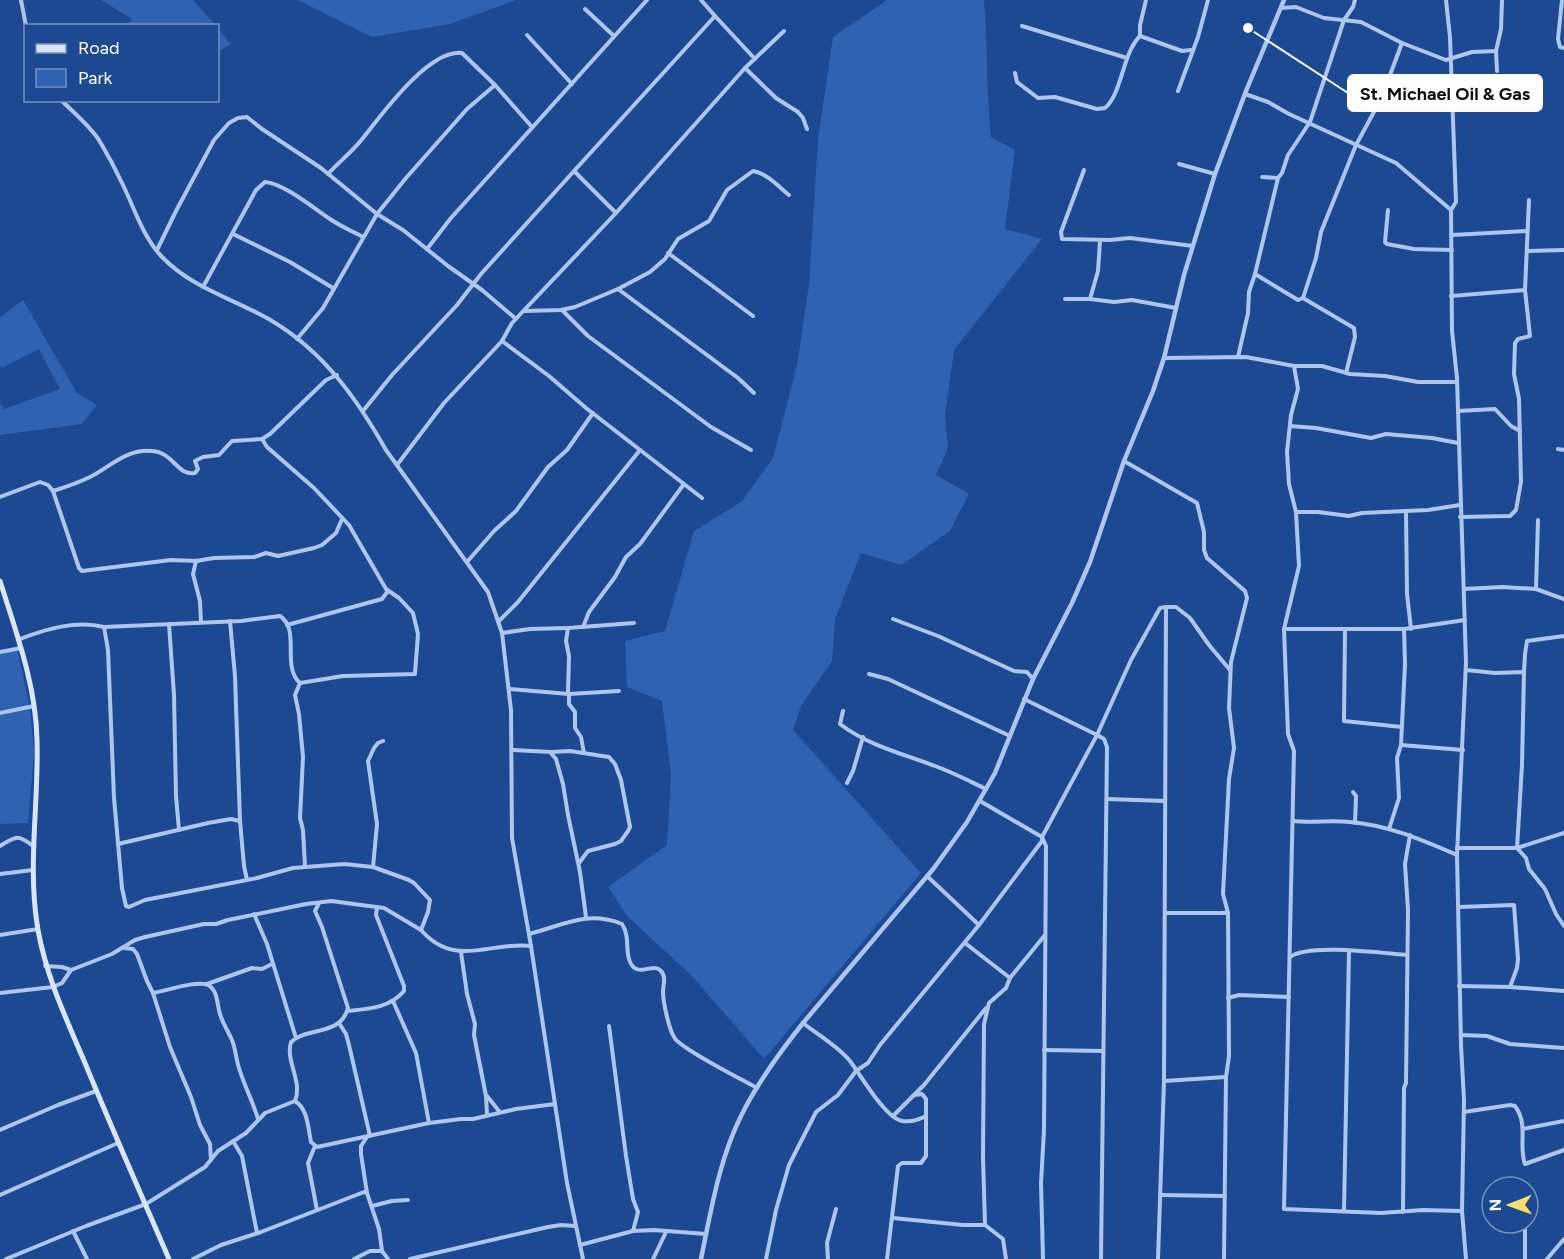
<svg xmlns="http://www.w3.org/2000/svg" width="1564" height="1259" font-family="Figtree,sans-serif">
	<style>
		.green { fill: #2f62b0 }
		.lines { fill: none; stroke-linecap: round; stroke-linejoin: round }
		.minor { stroke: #acc6ee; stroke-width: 4 }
		.tertiary { stroke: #acc6ee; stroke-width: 4.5 }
		.secondary { stroke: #d9e6fa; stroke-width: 5 }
		.leader { fill: none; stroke: #fff; stroke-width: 2 }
		.callout-dot { fill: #fff; stroke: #1c4992; stroke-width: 2 }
		.callout { fill: #fff; stroke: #fff; stroke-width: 2 }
		.callout-label { font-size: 18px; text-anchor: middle; font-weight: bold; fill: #111 }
	</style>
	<rect width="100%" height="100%" fill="#1c4992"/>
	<g class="green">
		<polygon points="101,0 193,0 215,25 126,25 132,19"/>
		<polygon points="298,0 516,0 450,24 372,37"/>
		<path d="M887,0h97c4,46 2,92 7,137l24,13 -10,79 37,10 -88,111 -9,65 3,33 -12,27 33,19 -19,37 -49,34 -40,-12 -26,66 -3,42 -31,45 -8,24 128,143 -157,186 -73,-84 -64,-59 -19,-29 59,-42 4,-70 -9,-74 -35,-14 -2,-46 40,-10 29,-100 47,-29 32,-44 24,-93 12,-80 9,-146 15,-102z"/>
		<polygon points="218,29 231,44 218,52"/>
		<polygon points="23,300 77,393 97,405 82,424 0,435 0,403 4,409 60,389 39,349 2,368 0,366 0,317"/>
		<polygon points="17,648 30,709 34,752 28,823 0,824 0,652"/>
	</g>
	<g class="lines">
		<g class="minor">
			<polyline points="21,0 26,26"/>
			<polyline points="1446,0 1450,37 1456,202 1451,210 1452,331 1457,378 1466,662 1457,855 1461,1045 1464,1100 1462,1211 1466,1259"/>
			<polyline points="1562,0 1558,39 1560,47 1564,48"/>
			<polyline points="1281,8 1296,7 1324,18 1361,22 1402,43 1446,60 1472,52 1496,51"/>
			<polyline points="585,9 614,36"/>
			<polyline points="715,16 755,59"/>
			<polyline points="1022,26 1127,58"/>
			<polyline points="527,35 572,84"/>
			<polyline points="1140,36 1182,51 1191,50"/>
			<polyline points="745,68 776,98 798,112 803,118 807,129"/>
			<polyline points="1497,71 1496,51 1501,29 1502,0"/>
			<path d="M1015,73l2,9 21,16 17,-1 42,12 8,-1c17,-14 17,-54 35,-72v-11l6,-25"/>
			<polyline points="1178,91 1198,37 1208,0"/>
			<polyline points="1245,94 1268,102 1289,114 1396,163 1451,210"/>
			<path d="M61,100c13,13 28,25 38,40 9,15 17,30 24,45 12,25 20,52 39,72 31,32 73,42 110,64 52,31 85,78 114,129l102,142 14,41 9,77 1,128 19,108 36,237 16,76"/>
			<polyline points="1179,164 1215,174"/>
			<polyline points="1084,170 1061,232 1062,239 1110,240 1130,238 1193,246"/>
			<polyline points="574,171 715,16 701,0"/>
			<path d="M328,174c11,-12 25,-23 35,-36 19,-24 66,-89 99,-85l33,32 37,42"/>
			<polyline points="1262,177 1278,178 1282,173 1288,155 1310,122 1344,20 1353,7 1355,0"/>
			<polyline points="1388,210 1385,242 1387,244 1414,249 1452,250"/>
			<polyline points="233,234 290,262 333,288"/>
			<polyline points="1452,235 1527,231"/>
			<polyline points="427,249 451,218 647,0"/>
			<polyline points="157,250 176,211 214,140 229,123 238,118 247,117 262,129 321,168 377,214 406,178 467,109 495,85"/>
			<polyline points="1528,251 1564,250"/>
			<polyline points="668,253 753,316"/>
			<polyline points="1255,274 1278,178"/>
			<path d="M203,287l53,-97 9,-8c18,1 50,27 65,37 10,7 22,12 33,18"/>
			<polyline points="618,289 738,378 754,393"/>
			<polyline points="1451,296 1525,290"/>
			<polyline points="1303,298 1354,328 1355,337 1346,373"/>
			<polyline points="1065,299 1090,299 1114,302 1132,300 1176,308"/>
			<polyline points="1090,299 1098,271 1100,241"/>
			<polyline points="562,310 588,336 711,427 751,450"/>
			<path d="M525,311l36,-1 14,-3 43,-18 32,-17 15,-13 13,-20 31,-18 18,-31 26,-19c14,2 26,16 36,24"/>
			<polyline points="297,339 323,308 377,214 403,230 448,266 482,290 516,319"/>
			<polyline points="502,341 549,376 586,408 702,498"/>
			<polyline points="1238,357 1248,313 1249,292 1255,274 1298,300 1303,298 1316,258 1321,232 1356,145 1381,99 1402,43"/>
			<polyline points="1164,358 1246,357 1294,366 1322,366 1350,374 1385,376 1418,382 1457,382"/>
			<polyline points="1294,366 1298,389 1291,415 1287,452 1289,484 1296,512 1299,566 1284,629 1288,734 1294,751 1284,1209 1381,1213 1423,1210 1462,1211"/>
			<polyline points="363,411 392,375 457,305 481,274 574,171 616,213"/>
			<polyline points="1458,411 1495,409 1511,426 1520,431"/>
			<polyline points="1290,426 1316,428 1371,438 1386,434 1432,438 1458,443"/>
			<polyline points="262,439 267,447 314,488 349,525 386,589 399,598 413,613 418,634 415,674 343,676 300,683"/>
			<polyline points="1558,449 1564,450"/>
			<polyline points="1124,461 1197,503 1204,532 1204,550 1207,558 1245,591 1247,598 1231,662 1229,708 1234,748 1229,779 1223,894 1228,913 1229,1056 1226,1077 1224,1259"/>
			<polyline points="397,465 444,403 502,341 512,323 616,213 745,68 784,31"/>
			<path d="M53,491c13,-4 27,-9 39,-15 20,-11 35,-27 60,-25 21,1 25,25 43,22l3,-4 -3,-8 8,-4 16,-2 13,-14 30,-2 8,-5 56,-54 11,-5"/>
			<polyline points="0,497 40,482 48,485 53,491 79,568 82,571 171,560 198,561"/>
			<polyline points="1296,512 1318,512 1349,516 1362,513 1428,510 1460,505"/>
			<polyline points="1406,512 1407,594 1411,629"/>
			<polyline points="1460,517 1510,516 1516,510 1521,482 1519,399 1514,374 1515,343 1518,339 1530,336 1525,290 1529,200"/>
			<polyline points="467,562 494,531 516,511 548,467 567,450 593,413"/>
			<polyline points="1464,589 1503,587 1536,589 1564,599"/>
			<polyline points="1536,589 1538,520"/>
			<polyline points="893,619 938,636 1014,671 1027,672 1033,679"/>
			<polyline points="230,621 235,676 240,821"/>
			<polyline points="499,621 518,602 640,450"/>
			<polyline points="201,622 200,601 193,574 196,561 214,558 254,557 266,553 278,556 314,548 322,545 336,533 342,519"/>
			<polyline points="169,624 174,695 176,796 179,830"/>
			<polyline points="287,625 382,599 388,591"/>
			<path d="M104,627l137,-6 39,-5c21,14 1,50 20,67"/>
			<polyline points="583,627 589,612 615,577 626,557 640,544 684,484"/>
			<polyline points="1284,629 1404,629 1465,620"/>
			<polyline points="1404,629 1405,664 1401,745 1463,750"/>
			<polyline points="1345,630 1344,721 1402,727"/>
			<polyline points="502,633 530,629 568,628 634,623"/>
			<path d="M20,639c26,-10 56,-19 84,-12l4,23 6,148 8,90 4,18 3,1 16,-7 112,-22 36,-10 51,-4 29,3 36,13 5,3 16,17 -2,12 -7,18c34,39 69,11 110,16"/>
			<polyline points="0,652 21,648"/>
			<polyline points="1466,670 1495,673 1524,672 1522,765 1517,848 1526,858 1529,869 1545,889 1556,914 1564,926"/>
			<polyline points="1524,672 1525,654 1527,641 1564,636"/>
			<polyline points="869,674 888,679 1010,736"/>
			<polyline points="300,683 295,695 299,714 303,757 300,818 303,830 305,867"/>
			<polyline points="510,689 569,694 569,704 575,712 575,728 581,737 584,753"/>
			<polyline points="568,693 569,656 566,641 568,628"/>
			<polyline points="569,694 619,691"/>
			<polyline points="1024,699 1097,735 1104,739 1107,747 1101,1259"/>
			<path d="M843,711l-3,13c27,21 63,30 95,42 17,6 34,15 51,23"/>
			<polyline points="0,713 34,706"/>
			<polyline points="513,750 550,752 556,759 563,784 568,815 580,872 586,917"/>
			<polyline points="551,752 570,751 609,757 615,764 621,780 630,827 628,831 621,841 615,844 588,851 579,863"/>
			<polyline points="847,783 853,771 863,737"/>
			<polyline points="1353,792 1356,796 1355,823"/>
			<polyline points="1107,799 1165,801"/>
			<polyline points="980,801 1042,837 1046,846 1044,1130 1041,1183 1043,1259"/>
			<path d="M1293,821c19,2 38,-1 57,1 38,3 72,18 107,33"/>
			<polyline points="1389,829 1399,798 1397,758 1401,745"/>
			<polyline points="118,844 208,823 231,819 240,821 244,866 247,880"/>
			<path d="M0,846c16,-10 18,-12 33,0"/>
			<polyline points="1457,848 1517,848 1564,833"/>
			<polyline points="373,867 377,824 368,761 374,748 378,743 383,741"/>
			<polyline points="0,874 33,870"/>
			<polyline points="927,876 979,925"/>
			<polyline points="1459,907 1514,905 1518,959 1517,968 1510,987"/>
			<polyline points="1166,913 1228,913"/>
			<polyline points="254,914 267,944 296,1038"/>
			<path d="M529,934c35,-9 58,-24 93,-10 9,14 2,28 9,40 8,13 21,-1 29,6 7,6 3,15 3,22 0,10 6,37 11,45 5,11 69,43 83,51"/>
			<polyline points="0,935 38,929"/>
			<polyline points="965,943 1010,978 1006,988 989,1003 984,1024 983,1157 985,1225 1003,1239 1006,1259"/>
			<polyline points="124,948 133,949 137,954 147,981 153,993 170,1047 191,1097 200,1125 210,1144 211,1160"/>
			<polyline points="461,952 467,994 475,1024 474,1035 486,1096 487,1115"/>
			<path d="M1290,957c18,-14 92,-4 117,-2"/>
			<polyline points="45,966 62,967 71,970 112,954 135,940 145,937 204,924 216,924 228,920 306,904 331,901 384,908 421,930"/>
			<polyline points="1010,978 1045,935"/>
			<polyline points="207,984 252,968 262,969 272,964"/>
			<polyline points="1459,986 1510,987 1564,991"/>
			<polyline points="0,993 53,987 62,983 71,970"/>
			<path d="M153,993c13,-2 43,-13 55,-8 10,5 9,20 12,29 3,10 8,17 12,26 4,10 4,21 8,31 5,16 13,31 18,48"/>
			<polyline points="1228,998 1239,995 1289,997"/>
			<polyline points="393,1001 416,1053 429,1123"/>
			<path d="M347,1011c21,-2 43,-3 57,-20v-5l-28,-71 1,-8"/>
			<polyline points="339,1023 346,1034 349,1045 370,1136"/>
			<path d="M803,1023c15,12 35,23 47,38 10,13 35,57 52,60 7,1 16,-1 22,-4"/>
			<polyline points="609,1026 626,1156 633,1199 638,1212 633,1231"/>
			<polyline points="1461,1035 1487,1036 1510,1044 1564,1048"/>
			<polyline points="1044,1050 1103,1051"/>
			<polyline points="1164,1081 1226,1077"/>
			<polyline points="487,1096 499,1111"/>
			<path d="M295,1101c13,8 13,27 16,41l6,5 112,-24 32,-4h12l43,-10 39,-5"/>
			<path d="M295,1101c8,-20 -10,-40 -4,-59 17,-16 49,-5 57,-34l-26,-81 -7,-16 4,-8"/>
			<path d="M1464,1112l46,-7 5,1c14,19 3,39 10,58l39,-14"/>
			<polyline points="893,1116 924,1085 986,1008"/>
			<polyline points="1523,1129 1564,1121"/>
			<polyline points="0,1130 58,1105 96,1091"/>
			<polyline points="367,1137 361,1146 361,1154 367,1193 379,1229 382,1251"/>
			<polyline points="233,1141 242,1156 257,1233"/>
			<polyline points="315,1146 308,1163 317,1210"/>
			<polyline points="0,1195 118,1143"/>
			<polyline points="1160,1195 1225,1196"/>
			<polyline points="372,1206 392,1201 408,1200"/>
			<polyline points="1344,1211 1349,951"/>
			<polyline points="1403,1212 1404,1088 1406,1083 1408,910 1405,864 1410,835"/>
			<polyline points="893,1218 963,1225 985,1225"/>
			<polyline points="1525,1223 1525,1259"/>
			<polyline points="73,1231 87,1259"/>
			<polyline points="580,1245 633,1231 654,1230 706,1234"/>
			<polyline points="6,1259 86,1226 146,1204 205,1167 218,1151 246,1133 265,1113 295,1101"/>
			<polyline points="193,1259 221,1245 261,1232 364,1192 367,1193"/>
			<polyline points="354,1259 370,1251 382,1251 388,1259"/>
			<polyline points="410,1259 548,1227 561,1225 575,1226"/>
			<polyline points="653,1259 666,1232"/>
			<polyline points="766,1259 776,1210 789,1165 816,1112 838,1095 856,1071 868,1063 880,1045 979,925 1042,841 1042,837 1097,735 1131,660 1160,608 1166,607"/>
			<polyline points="828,1259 827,1243 836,1209"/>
			<polyline points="887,1259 898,1166 902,1163 921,1163 926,1156 926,1099 922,1094 914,1095"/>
			<polyline points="1158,1259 1164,1081 1166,607 1176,607 1190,618 1209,645 1230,670"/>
			<polyline points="1547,1259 1564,1239"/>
		</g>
		<path class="tertiary" d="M701,1259c10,-48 18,-99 40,-143 16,-33 39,-64 62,-93l131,-155 33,-46 28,-49 38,-94 39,-76 18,-41 34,-101 29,-70 11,-33 20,-83 31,-101 31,-83 38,-91"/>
		<path class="secondary" d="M0,581c16,51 36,104 37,159 2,63 -10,127 1,190 9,49 28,88 47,133 27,66 56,131 84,196"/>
	</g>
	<path class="leader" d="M1248 28L1348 93"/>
	<circle class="callout-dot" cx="1248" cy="28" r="6"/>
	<rect class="callout" x="1348" y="75" width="194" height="36" rx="6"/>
	<g class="callout-label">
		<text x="1445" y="100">St. Michael Oil &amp; Gas</text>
	</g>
	<rect x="24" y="24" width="195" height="78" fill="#1c4992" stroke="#7792be" stroke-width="1.5"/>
	<rect x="36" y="44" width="30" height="9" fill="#d9e6fa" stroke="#7792be" stroke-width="1.5"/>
	<text x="78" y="54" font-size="18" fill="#ffffff">Road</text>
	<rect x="36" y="69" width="30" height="18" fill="#2f62b0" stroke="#7792be" stroke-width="1.5"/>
	<text x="78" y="84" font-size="18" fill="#ffffff">Park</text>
	<g transform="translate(1510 1205) rotate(269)"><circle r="28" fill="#1c4992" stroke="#7792be" stroke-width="1.5"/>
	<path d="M0-4.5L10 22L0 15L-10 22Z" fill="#ffdc6a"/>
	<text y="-9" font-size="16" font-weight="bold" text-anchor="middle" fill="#ffffff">N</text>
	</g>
</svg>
